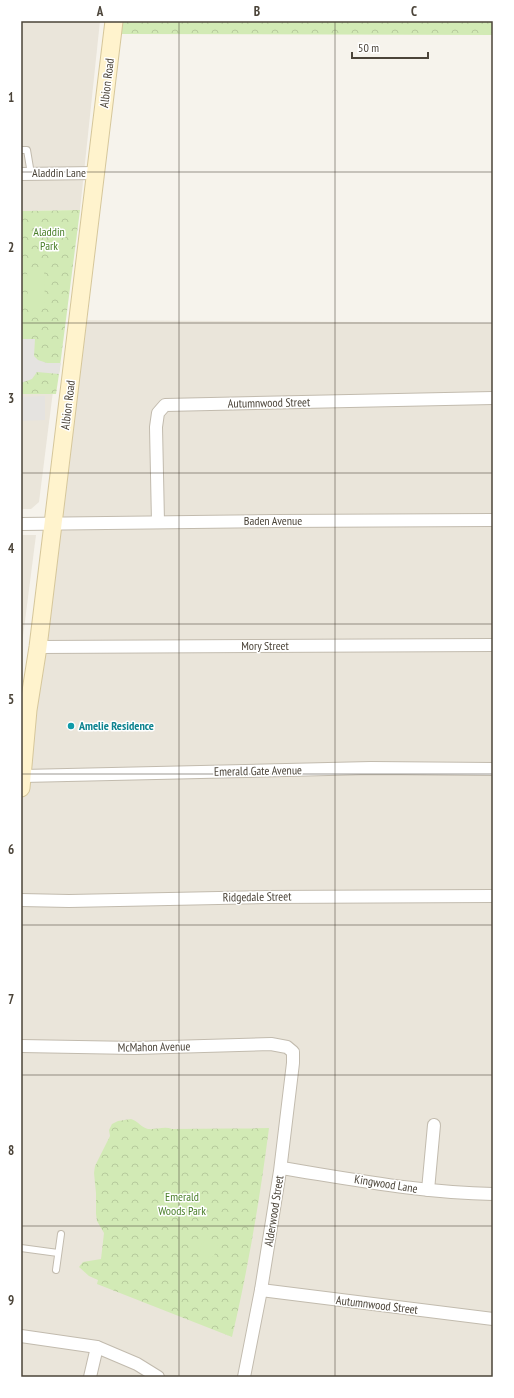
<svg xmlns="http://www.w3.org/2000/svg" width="514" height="1398" font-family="'PT Sans Narrow',sans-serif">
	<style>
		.residential { fill: #eae5da }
		.forest { fill: url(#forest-crowns) }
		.pitch { fill: #d2eab5 }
		.parking { fill: #e5e3e0 }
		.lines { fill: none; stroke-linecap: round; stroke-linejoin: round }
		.lane-casing { stroke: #c2bbae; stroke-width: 8 }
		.street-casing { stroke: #c2bbae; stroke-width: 14 }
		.secondary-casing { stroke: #d6c79b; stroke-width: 19 }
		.lane { stroke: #fff; stroke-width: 6 }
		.street { stroke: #fff; stroke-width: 12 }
		.secondary { stroke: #fff3cd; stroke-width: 17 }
		.grid { fill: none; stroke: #4b4439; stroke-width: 1; stroke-opacity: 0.55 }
		.culture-dot { fill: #0f9aa8; stroke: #fff; stroke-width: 1.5 }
		.labels { text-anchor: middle; stroke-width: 3; stroke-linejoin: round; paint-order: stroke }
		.street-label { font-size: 12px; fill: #4b4439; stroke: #fff }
		.park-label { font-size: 12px; fill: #4a7f2a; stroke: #fff }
		.culture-label { font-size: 12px; font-weight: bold; fill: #0d838f; stroke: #fff; text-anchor: start }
		.neatline { fill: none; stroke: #4b4439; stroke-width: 1.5 }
		.grid-label { font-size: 13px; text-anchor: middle; font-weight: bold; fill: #4b4439 }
	</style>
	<defs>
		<pattern id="forest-crowns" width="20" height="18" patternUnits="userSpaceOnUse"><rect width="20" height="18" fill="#d2eab5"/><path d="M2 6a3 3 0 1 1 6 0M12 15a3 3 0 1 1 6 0" fill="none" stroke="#b6ca9c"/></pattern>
	</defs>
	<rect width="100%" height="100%" fill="#f6f3ec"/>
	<g class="residential">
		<polygon points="21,21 100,21 80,210 21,211"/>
		<polygon points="69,320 493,323 493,1377 21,1377 21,752"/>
		<polygon points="53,391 39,502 31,509 21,509 21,392"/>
		<polygon points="21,535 36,535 21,652"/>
	</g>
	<g class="forest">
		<polygon points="122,21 493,21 493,35 120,34"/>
		<polygon points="80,210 59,374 56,394 21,394 21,211"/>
		<path d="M131,1119c7,2 11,9 17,10 8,1 16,-3 24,0l97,-1c-9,70 -21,141 -37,209l-135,-53 1,-4 -9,-4 -10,-9 4,-5 18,-3 3,-26 -7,-12 -1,-7v-21l-2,-20 1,-7 15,-30 -1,-6 3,-6 6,-3z"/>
	</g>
	<g class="pitch">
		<polygon points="27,269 44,269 45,306 28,306"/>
		<polygon points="40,321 40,334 21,335 21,322"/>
		<polygon points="207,1237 220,1247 211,1259 198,1249"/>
	</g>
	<g class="parking">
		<polygon points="21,339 35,339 34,356 38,360 47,363 61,363 59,374 37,372 32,379 21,383"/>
		<polygon points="45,396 45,420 21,421 21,397"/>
	</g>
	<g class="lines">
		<g class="lane-casing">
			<g id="lane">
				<polyline points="21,150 27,150 31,174"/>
				<polyline points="21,1248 58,1253"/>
				<polyline points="56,1270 61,1234"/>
			</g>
		</g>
		<g class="street-casing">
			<g id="street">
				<polyline points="21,174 96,173"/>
				<polyline points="158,522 156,427 158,413 165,405 493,398"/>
				<polyline points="21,524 276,521 493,520"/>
				<polyline points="38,647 493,645"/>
				<polyline points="23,776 371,768 493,769"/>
				<polyline points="21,900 69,901 266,897 493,896"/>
				<polyline points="21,1046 135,1048 271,1044 287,1047 293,1052 293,1063 280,1171 261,1290 244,1377"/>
				<path d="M281,1168c70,11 141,25 212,26"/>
				<polyline points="428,1190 434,1125"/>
				<polyline points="261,1290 493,1319"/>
				<polyline points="21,1336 97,1347 137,1364 158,1377"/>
				<polyline points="90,1377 97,1347"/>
			</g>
		</g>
		<g class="secondary-casing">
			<polyline id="secondary" points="21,788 28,710 38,647 53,524 114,21"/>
		</g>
		<use href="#lane" class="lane"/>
		<use href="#street" class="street"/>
		<use href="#secondary" class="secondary"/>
	</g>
	<path class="grid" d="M179,21v1356M335,21v1356M21,172h472M21,323h472M21,473h472M21,624h472M21,774h472M21,925h472M21,1075h472M21,1226h472"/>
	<circle class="culture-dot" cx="71" cy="726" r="4"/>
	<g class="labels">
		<g class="street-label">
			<text transform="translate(107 83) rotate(-83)" y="4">Albion Road</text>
			<text x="59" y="177">Aladdin Lane</text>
			<text transform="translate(269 403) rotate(-1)" y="4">Autumnwood Street</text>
			<text transform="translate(68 405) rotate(-83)" y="4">Albion Road</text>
			<text x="273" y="525">Baden Avenue</text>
			<text x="265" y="650">Mory Street</text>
			<text transform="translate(258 771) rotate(-1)" y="4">Emerald Gate Avenue</text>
			<text transform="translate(257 897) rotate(-1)" y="4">Ridgedale Street</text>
			<text transform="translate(154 1047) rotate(-1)" y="4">McMahon Avenue</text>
			<text transform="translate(386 1184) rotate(9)" y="4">Kingwood Lane</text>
			<text transform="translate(274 1211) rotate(-81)" y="4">Alderwood Street</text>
			<text transform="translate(377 1305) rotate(7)" y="4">Autumnwood Street</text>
		</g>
		<g class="park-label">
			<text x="49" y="236">Aladdin<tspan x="49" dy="14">Park</tspan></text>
			<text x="182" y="1201">Emerald<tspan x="182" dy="14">Woods Park</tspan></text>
		</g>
		<g class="culture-label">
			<text x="79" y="730">Amelie Residence</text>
		</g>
	</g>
	<rect width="514" height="1398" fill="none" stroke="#ffffff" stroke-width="44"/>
	<path d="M352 52v6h76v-6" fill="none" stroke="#4b4439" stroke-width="2"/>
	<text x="358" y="52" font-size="12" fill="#4b4439" stroke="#ffffff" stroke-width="3" paint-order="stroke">50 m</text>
	<rect x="22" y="22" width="470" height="1354" class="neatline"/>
	<g class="grid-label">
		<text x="100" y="16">A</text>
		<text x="257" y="16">B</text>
		<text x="414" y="16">C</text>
		<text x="11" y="102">1</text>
		<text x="11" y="252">2</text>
		<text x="11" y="403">3</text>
		<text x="11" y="553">4</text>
		<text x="11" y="704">5</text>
		<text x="11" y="854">6</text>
		<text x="11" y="1004">7</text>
		<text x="11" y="1155">8</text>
		<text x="11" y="1305">9</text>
	</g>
</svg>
